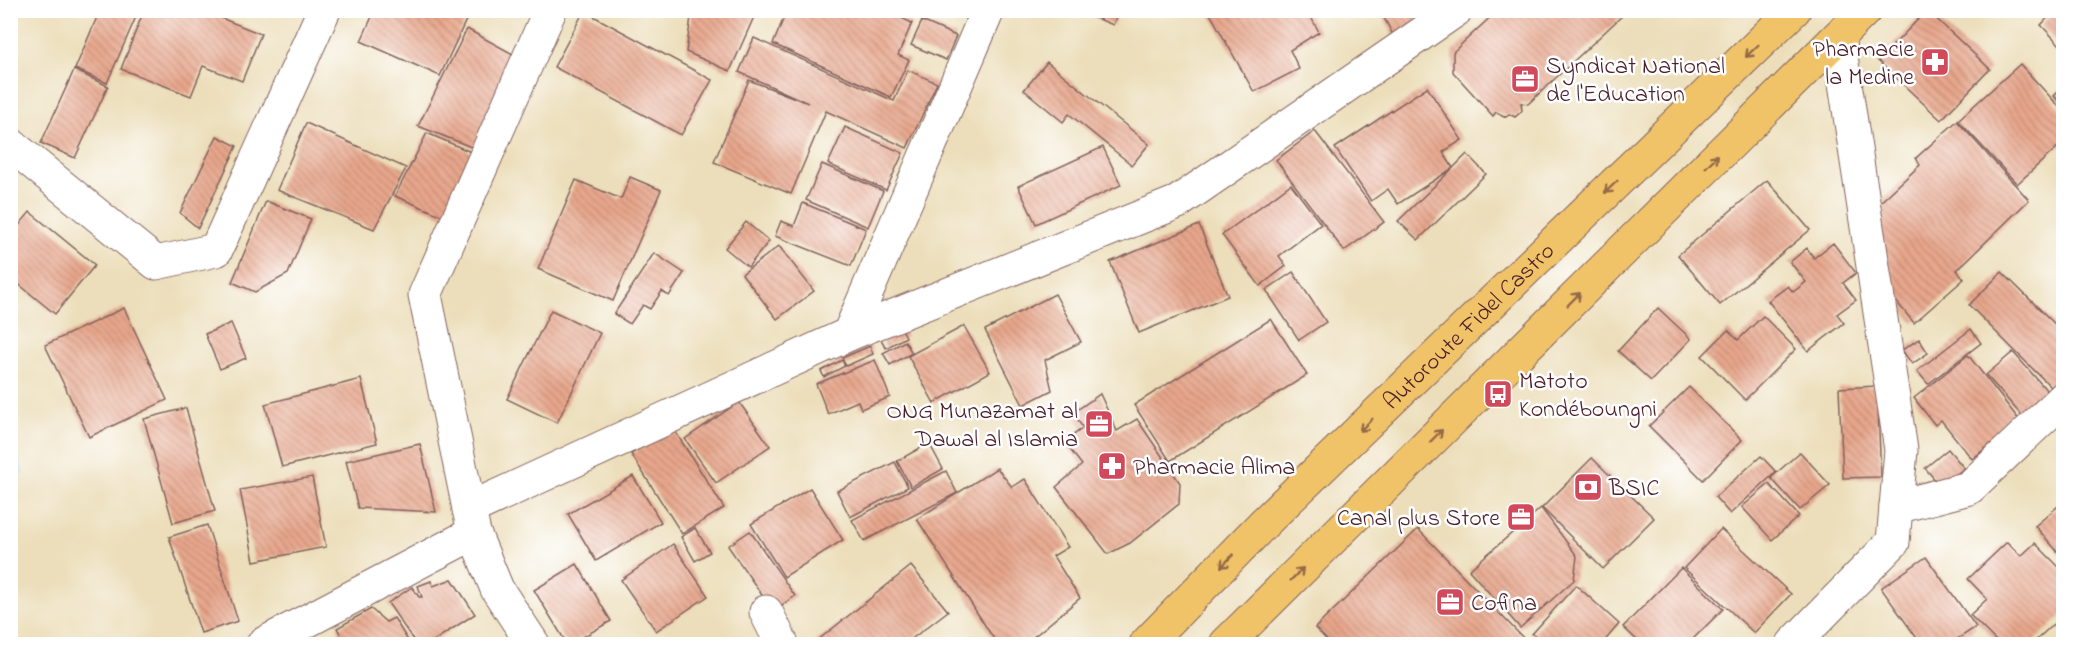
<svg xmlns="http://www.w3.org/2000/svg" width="2074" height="655" font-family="'Indie Flower',sans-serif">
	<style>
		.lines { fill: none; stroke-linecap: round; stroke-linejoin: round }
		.stream { stroke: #6fbfea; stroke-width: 10 }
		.building { fill: url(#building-back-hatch) }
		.minor-casing { stroke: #83625d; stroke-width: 35 }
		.trunk-casing { stroke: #83625d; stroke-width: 35 }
		.minor { stroke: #fff; stroke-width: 33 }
		.trunk { stroke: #f1c369; stroke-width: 33 }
		.oneway { stroke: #956947 }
		.labels { text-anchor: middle; stroke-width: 5; stroke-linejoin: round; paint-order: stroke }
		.poi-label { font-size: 24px; fill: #4a1f2b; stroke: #fff; text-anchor: start }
		.street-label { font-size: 24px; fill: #4a1f2b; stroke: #fff }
	</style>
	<defs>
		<pattern id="building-back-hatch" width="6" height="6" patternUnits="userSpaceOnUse" patternTransform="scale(1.5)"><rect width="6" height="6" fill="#e8a78c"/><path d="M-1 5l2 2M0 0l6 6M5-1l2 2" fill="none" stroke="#be8773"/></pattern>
	</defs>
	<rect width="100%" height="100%" fill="#fff"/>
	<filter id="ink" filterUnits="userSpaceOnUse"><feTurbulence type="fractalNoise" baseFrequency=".0167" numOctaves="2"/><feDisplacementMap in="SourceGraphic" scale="12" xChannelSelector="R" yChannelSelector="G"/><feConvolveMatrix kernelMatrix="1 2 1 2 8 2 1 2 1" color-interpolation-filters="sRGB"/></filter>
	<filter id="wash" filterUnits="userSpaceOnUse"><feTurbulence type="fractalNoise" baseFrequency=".008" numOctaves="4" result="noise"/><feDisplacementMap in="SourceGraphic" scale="24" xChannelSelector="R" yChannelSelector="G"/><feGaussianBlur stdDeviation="1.35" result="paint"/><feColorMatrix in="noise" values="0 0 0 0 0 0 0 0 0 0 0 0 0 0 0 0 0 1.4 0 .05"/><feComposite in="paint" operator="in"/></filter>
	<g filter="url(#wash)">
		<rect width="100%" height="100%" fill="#ecdeba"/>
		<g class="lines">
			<polyline class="stream" points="10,445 17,471 10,481"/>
		</g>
		<g id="blocks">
			<g class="building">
				<polygon points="100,10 139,10 107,83 75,69"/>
				<polygon points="144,10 201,10 261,34 242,81 203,66 191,96 121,69"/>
				<polygon points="375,10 446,10 466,20 440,76 361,41"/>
				<polygon points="692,10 757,10 730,71 686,52"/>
				<polygon points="797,10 885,10 912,23 898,55 909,60 891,97 773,44 785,15 794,19"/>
				<polygon points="1091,10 1119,10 1113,25 1089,15"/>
				<polygon points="1208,10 1307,10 1319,32 1290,50 1299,69 1254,92"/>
				<polygon points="1380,10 1444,10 1394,37"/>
				<polygon points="1498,10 1624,10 1624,14 1528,104 1521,103 1522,111 1515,117 1509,114 1506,117 1496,112 1493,116 1453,72 1453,52"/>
				<polygon points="1927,10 1990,69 1941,120 1878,61"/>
				<polygon points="2055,10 2064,10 2064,41 2060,45 2041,25"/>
				<polygon points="584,11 712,80 681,135 554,67"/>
				<polygon points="922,21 956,36 946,60 911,45"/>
				<polygon points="467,29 513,54 474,148 418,126"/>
				<polygon points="754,38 894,101 908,70 937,83 907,148 826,111 791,194 714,162 749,80 808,103 739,72"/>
				<polygon points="1047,62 1149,144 1132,165 1069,114 1063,122 1024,90"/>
				<polygon points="2020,64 2064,112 2064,149 2060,145 2017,184 1958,120"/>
				<polygon points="74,70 108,86 75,158 41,143"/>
				<polygon points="2064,86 2064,106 2054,96"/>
				<polygon points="1427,87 1462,140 1443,152 1453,168 1467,154 1486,174 1418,240 1398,221 1453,168 1398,204 1388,189 1371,201 1335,148"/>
				<polygon points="1957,121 2029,200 1957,270 1964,279 1914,323 1880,282 1872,210 1920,165 1916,158"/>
				<polygon points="306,123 406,168 374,229 277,190"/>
				<polygon points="845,127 903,153 886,190 828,164"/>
				<polygon points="1315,131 1384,222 1344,251 1276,160"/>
				<polygon points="427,133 473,153 445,217 395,196"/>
				<polygon points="217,136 237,146 198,228 180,213"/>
				<polygon points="1103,147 1121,185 1036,224 1018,186"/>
				<polygon points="822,164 883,191 868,227 806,200"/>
				<polygon points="630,177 661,190 613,301 538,269 576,180 621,199"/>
				<polygon points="1767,180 1810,230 1720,305 1678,255"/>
				<polygon points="1291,184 1321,224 1279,256 1286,266 1260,286 1222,235"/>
				<polygon points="266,201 311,219 288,274 255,292 232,282"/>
				<polygon points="803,203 866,229 851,266 775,236 781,221 794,226"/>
				<polygon points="30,212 95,265 55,314 10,277 10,236"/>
				<polygon points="746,222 769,241 748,267 725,248"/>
				<polygon points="1199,225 1228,296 1139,333 1110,262"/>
				<polygon points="1833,243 1856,273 1843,283 1856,300 1837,314 1844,323 1808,351 1768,301 1788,286 1793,292 1806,282 1790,262 1807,248 1814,258"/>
				<polygon points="779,246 814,291 777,319 742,274"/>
				<polygon points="654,253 684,273 669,296 662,291 650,309 643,305 630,324 614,314"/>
				<polygon points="1293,272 1326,322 1299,340 1266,290"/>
				<polygon points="2002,272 2064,333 2064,381 2054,390 1969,305"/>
				<polygon points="1055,294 1081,342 1045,360 1052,390 1023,405 985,330"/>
				<polygon points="124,308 167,400 89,437 45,345"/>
				<polygon points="1658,308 1691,339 1651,381 1618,351"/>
				<polygon points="551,310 600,333 557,423 507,399"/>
				<polygon points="1763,316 1796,349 1745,400 1702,356 1728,330 1738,340"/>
				<polygon points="896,318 906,337 886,348 875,329"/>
				<polygon points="1271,319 1307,375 1170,461 1134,405"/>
				<polygon points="231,323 246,358 220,369 205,334"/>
				<polygon points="964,326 990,372 934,403 908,356"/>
				<polygon points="1971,329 1981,343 1928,384 1917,371"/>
				<polygon points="1919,339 1928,353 1912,364 1902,350"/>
				<polygon points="905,341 912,353 890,365 883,353"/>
				<polygon points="870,346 873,354 846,366 842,358"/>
				<polygon points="2013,352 2049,393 2022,416 1986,375"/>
				<polygon points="1968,355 2020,421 1972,459 1941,420 1935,425 1914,398"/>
				<polygon points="842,360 845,366 824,377 821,371"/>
				<polygon points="875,360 890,397 861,409 858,401 828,414 816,384"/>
				<polygon points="361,379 377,443 282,467 265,404"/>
				<polygon points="1877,386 1881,477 1843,478 1839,388"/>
				<polygon points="1689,387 1742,440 1703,480 1649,426"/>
				<polygon points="1100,394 1117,431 1137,419 1180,483 1179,504 1130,543 1108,554 1056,487 1082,465 1064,442 1083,428 1073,413"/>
				<polygon points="739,402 770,446 716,483 685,439"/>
				<polygon points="186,408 215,511 173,523 144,419"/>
				<polygon points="673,428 724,508 682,534 631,454"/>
				<polygon points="929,443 943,469 911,487 897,461"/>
				<polygon points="420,444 436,512 358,508 346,461"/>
				<polygon points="1948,449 1964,468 1941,487 1925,468"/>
				<polygon points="1800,452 1830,485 1800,510 1771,478"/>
				<polygon points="1761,456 1776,472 1730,514 1715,497"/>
				<polygon points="1592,458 1654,518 1603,569 1542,508"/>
				<polygon points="895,462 908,487 850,517 837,491"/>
				<polygon points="997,468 1012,487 1025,479 1068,547 1053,556 1080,598 1025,644 997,644 917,519"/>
				<polygon points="946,471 957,493 864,541 852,520"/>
				<polygon points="633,476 661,522 596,561 568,514"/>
				<polygon points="312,477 326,547 254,561 240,490"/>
				<polygon points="1769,484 1799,516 1772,540 1742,507"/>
				<polygon points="810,488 843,540 784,577 751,524"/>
				<polygon points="2064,501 2064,559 2035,526"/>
				<polygon points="1541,508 1577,556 1574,580 1520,628 1469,570"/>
				<polygon points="207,525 238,621 201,633 169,537"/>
				<polygon points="695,528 710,552 695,561 681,537"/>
				<polygon points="1418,529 1529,644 1331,644 1315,628"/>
				<polygon points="1721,529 1791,594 1754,633 1684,568"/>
				<polygon points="750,531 795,596 773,611 728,546"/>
				<polygon points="2007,542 2021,556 2035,543 2064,572 2064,614 2032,644 1999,644 1970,615 1987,599 1968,579"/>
				<polygon points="673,544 708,596 656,631 621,580"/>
				<polygon points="1926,557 1976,627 1950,644 1921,644 1881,588"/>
				<polygon points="577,564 611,621 571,644 567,644 534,590"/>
				<polygon points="911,566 948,611 905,644 813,644"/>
				<polygon points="1681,568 1723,609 1688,644 1641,644 1623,627"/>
				<polygon points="452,579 475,614 429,644 416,644 388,603 412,587 419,597 422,597 418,586 431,581 433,586"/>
				<polygon points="1576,585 1619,624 1602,644 1545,644 1532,634"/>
				<polygon points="371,609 386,622 394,618 410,644 346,644 337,628"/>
			</g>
		</g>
	</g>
	<g filter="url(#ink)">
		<use href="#blocks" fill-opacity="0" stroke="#83625d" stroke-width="1.5"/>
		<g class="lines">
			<g class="minor-casing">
				<g id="minor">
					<polyline points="10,144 156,263 216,250 324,10"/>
					<polyline points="849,334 1178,202 1456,10"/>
					<polyline points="1896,507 1969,488 2064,398"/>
					<polyline points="469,509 849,334 988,10"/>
					<polyline points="766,612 782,644"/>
					<polyline points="263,644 474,533"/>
					<polyline points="533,644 497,589 474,533 425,295 550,10"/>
					<polyline points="1793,644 1893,542 1901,450 1838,37"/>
				</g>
			</g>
			<g class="trunk-casing">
				<g id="trunk">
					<path id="s1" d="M1146,644l119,-122 529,-512"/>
					<polyline points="1226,644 1865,10"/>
				</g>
			</g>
			<use href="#minor" class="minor"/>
			<use href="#trunk" class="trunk"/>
		</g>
		<defs><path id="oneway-shaft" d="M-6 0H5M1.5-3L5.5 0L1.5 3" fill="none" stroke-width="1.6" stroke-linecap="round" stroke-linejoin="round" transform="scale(1.5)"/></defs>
		<g class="oneway">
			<use href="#oneway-shaft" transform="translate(1752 51) rotate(136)"/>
			<use href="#oneway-shaft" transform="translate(1712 161) rotate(-45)"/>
			<use href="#oneway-shaft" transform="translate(1611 187) rotate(136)"/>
			<use href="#oneway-shaft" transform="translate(1574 299) rotate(-45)"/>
			<use href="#oneway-shaft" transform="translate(1366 425) rotate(136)"/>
			<use href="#oneway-shaft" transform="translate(1436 436) rotate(-45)"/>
			<use href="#oneway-shaft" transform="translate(1227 561) rotate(134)"/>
			<use href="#oneway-shaft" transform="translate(1297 574) rotate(-45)"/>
		</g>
	</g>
	<defs>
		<g id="pharmacy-square" transform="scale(1.5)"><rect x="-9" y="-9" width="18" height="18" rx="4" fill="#d1495b" stroke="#fff"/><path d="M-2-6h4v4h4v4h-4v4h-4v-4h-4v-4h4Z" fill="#fff"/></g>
		<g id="office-square" transform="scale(1.5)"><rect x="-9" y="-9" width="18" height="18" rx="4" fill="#d1495b" stroke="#fff"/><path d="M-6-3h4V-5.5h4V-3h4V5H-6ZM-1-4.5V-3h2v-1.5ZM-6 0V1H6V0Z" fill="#fff"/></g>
		<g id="bus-square" transform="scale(1.5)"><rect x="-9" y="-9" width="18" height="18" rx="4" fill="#d1495b" stroke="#fff"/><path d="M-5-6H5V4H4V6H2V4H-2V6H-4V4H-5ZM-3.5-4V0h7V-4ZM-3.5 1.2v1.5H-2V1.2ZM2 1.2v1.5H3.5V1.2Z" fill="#fff"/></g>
		<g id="bank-square" transform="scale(1.5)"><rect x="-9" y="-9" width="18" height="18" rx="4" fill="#d1495b" stroke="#fff"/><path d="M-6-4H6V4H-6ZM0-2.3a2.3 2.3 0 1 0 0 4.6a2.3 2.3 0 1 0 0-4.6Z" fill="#fff"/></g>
	</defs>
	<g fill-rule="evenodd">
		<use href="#pharmacy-square" x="1935" y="62"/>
		<use href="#office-square" x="1525" y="79"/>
		<use href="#bus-square" x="1498" y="394"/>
		<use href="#office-square" x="1099" y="424"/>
		<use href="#pharmacy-square" x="1112" y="466"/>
		<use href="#bank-square" x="1588" y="487"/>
		<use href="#office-square" x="1521" y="517"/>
		<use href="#office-square" x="1450" y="602"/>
	</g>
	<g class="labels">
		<g class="poi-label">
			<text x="1914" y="56" text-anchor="end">Pharmacie<tspan x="1914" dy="28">la Medine</tspan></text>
			<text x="1546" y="73">Syndicat National<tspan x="1546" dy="28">de l'Education</tspan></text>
			<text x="1519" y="388">Matoto<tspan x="1519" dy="28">Kondéboungni</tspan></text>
			<text x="1078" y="418" text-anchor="end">ONG Munazamat al<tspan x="1078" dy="28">Dawal al Islamia</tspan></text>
			<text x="1133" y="474">Pharmacie Alima</text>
			<text x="1609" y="495">BSIC</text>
			<text x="1500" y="525" text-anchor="end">Canal plus Store</text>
			<text x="1471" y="610">Cofina</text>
		</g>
		<g class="street-label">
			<text dy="8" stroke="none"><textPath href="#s1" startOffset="453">Autoroute Fidel Castro</textPath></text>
		</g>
	</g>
	<rect width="2074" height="655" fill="none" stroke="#fff" stroke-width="36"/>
</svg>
